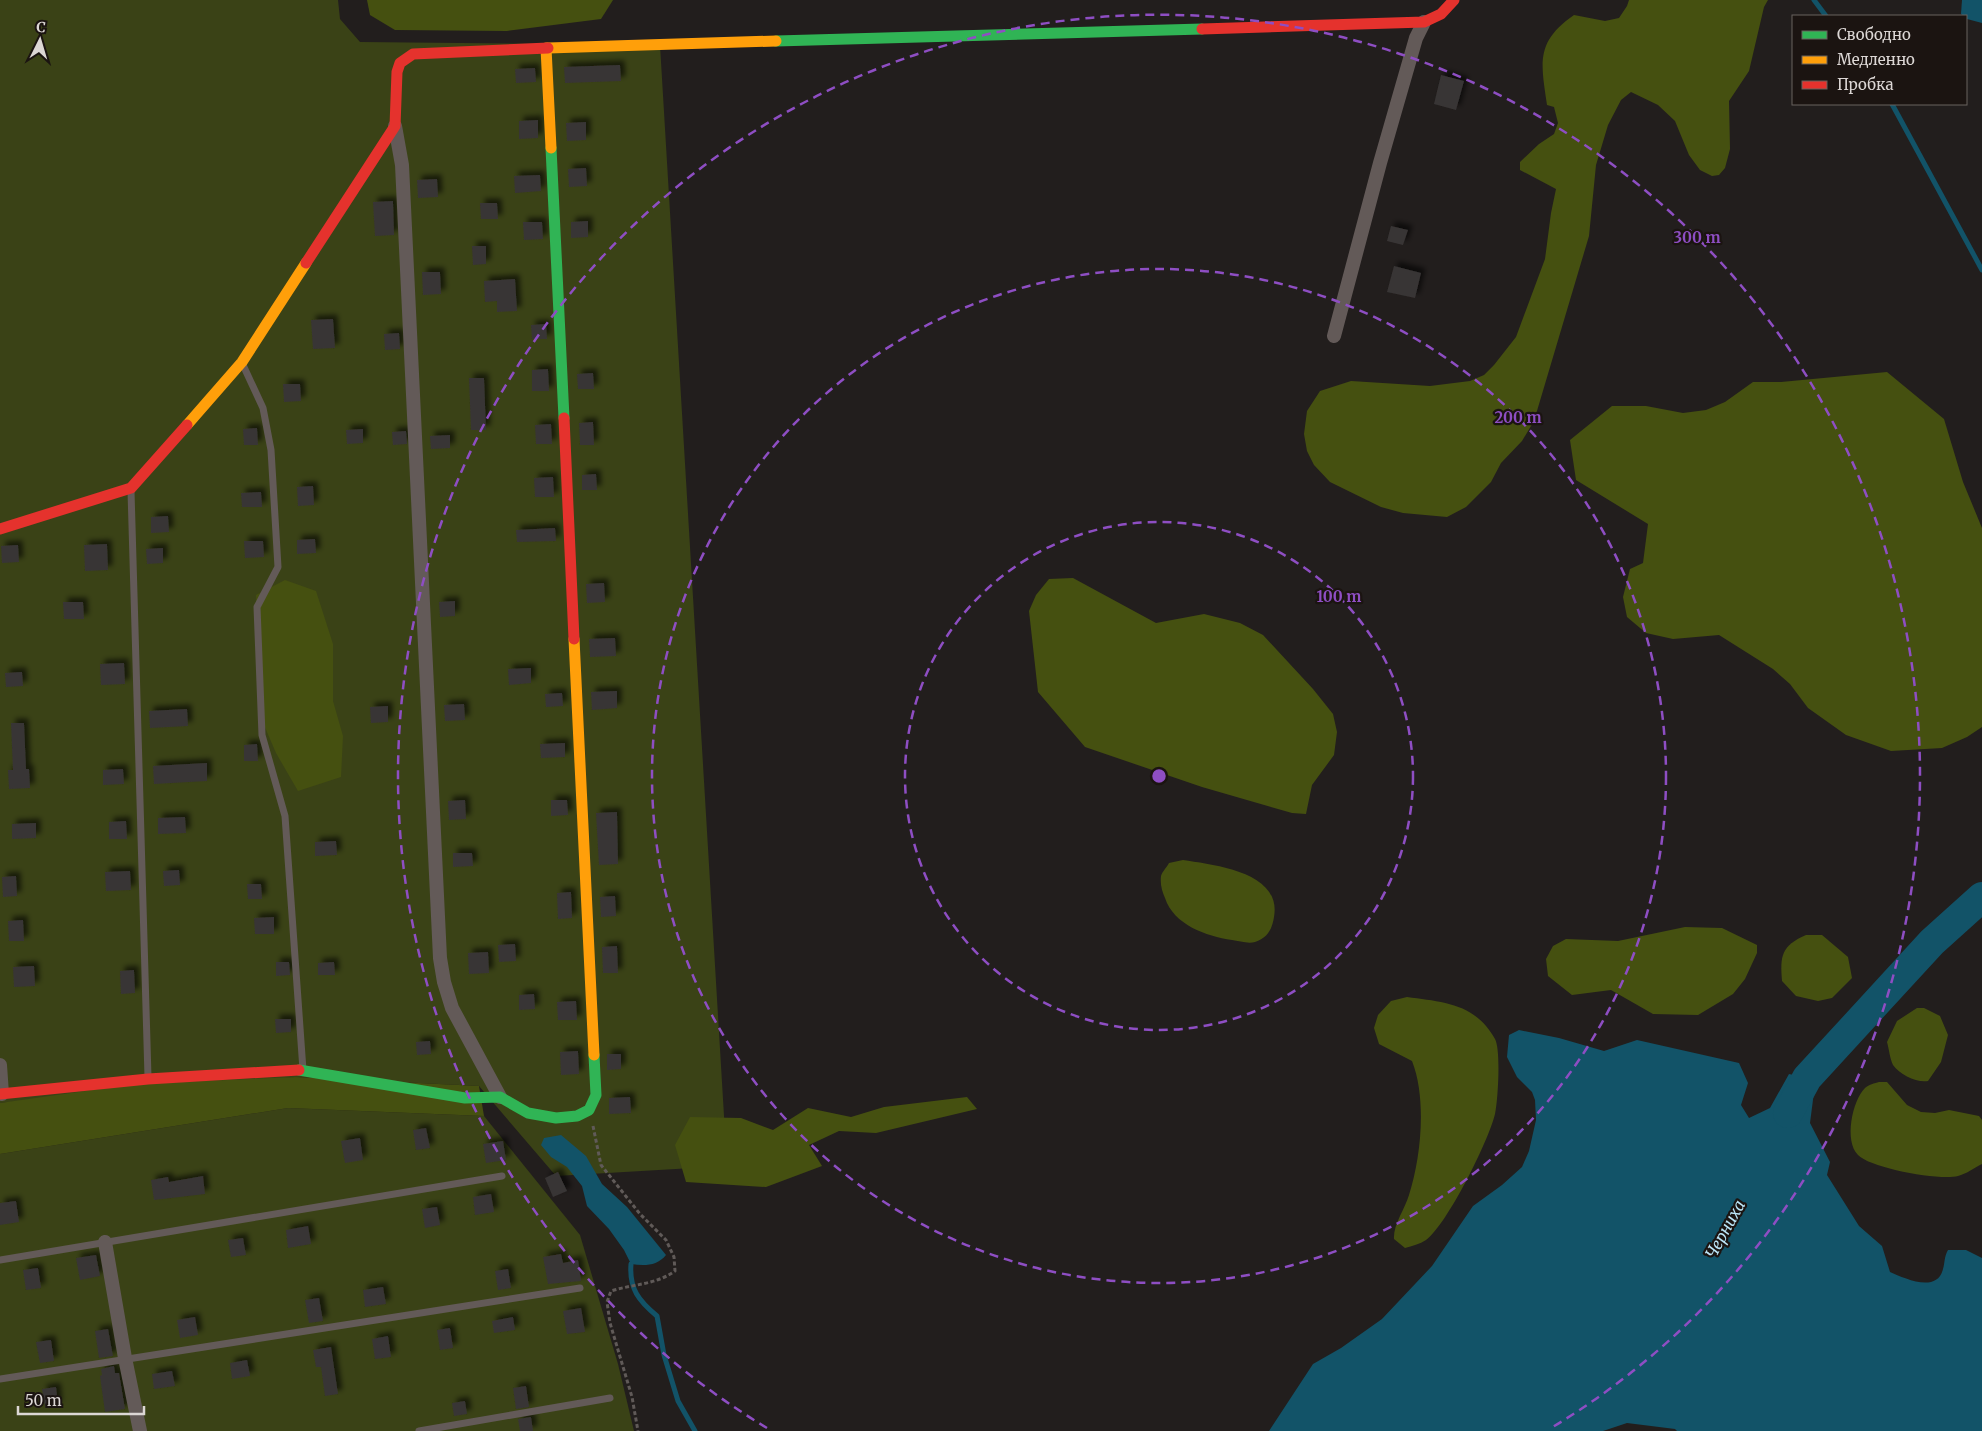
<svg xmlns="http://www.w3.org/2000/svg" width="1982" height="1431" font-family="Merriweather,serif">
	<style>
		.green { fill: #3a4216 }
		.forest { fill: #455010 }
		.water { fill: #125368 }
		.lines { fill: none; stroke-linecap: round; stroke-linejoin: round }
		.stream { stroke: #125368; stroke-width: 5 }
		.river { stroke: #125368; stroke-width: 30 }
		.building { fill: #383535; filter: url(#shadow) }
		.path { stroke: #605a58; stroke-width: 3; stroke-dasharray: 4 2.5; stroke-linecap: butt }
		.lane { stroke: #635a58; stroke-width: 7 }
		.street { stroke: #635a58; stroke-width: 14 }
		.fast { stroke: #30b455; stroke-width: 11 }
		.slow { stroke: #ff9f0a; stroke-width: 11 }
		.jam { stroke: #e5322d; stroke-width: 11 }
		.ring { fill: none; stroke: #8e4ec3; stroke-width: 2.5; stroke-dasharray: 9 6 }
		.labels { text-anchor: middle; stroke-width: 4.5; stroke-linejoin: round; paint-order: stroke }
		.water-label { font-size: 16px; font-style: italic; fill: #bce6f8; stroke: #1b1411 }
		.centre { fill: #8e4ec3; stroke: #1b1411; stroke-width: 2.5 }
		.ring-label { font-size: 15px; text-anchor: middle; font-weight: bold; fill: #8e4ec3; stroke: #1b1411; stroke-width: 4.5; stroke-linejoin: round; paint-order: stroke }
	</style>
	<defs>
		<filter id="shadow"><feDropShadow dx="4.5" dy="-4.5" stdDeviation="2.5" flood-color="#0009"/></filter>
	</defs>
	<rect width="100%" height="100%" fill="#221e1d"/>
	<g class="green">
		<polygon points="0,0 338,0 340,19 360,42 660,45 727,1166 556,1176 479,1086 296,1077 0,1103"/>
		<polygon points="288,1108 484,1116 580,1235 618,1364 634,1431 0,1431 0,1154"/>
	</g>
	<g class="forest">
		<polygon points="367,0 613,0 601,19 507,31 395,30 370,15"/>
		<path d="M1629,0h139l-4,7 -15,64 -20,30 1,48 -5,19 -6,7 -7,1 -12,-6 -11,-15 -14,-34 -17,-16 -27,-13 -10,8 -13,25 -12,40 -7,71 -55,185 -12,20 -21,22 -10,19 -25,25 -19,10 -44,-4 -22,-6 -51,-25 -16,-17 -7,-14 -3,-17 3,-23 13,-20 31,-10 79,5 40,-5 14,-6 10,-10 22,-28 29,-78 6,-46 5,-24 -36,-19v-8l19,-18 15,-10 4,-11 -4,-16 -7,-2c-6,-42 -12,-63 27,-90l31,6 14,-3 8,-12z"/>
		<polygon points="1887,372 1944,419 1963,482 1982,528 1982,727 1967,737 1942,748 1891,751 1846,735 1808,708 1790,684 1773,669 1719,635 1673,639 1646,633 1627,617 1623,597 1630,569 1643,563 1648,524 1576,480 1570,440 1612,406 1646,406 1683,413 1706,410 1725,402 1753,382 1781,382"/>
		<polygon points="1073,578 1156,623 1204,614 1240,623 1263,635 1313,689 1333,714 1337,732 1334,755 1312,785 1306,814 1292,813 1202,787 1085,747 1038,692 1029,611 1036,595 1049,579"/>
		<polygon points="285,580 316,591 333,644 333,701 343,736 341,777 298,791 276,753 261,718 256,595"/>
		<path d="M1183,860c32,5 99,12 91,57 -2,13 -7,21 -19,25 -7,2 -16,-1 -23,-2 -26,-4 -58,-15 -67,-42 -3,-7 -5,-14 -4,-22 1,-4 6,-9 8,-13z"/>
		<polygon points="1685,927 1722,928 1757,945 1757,953 1745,979 1733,994 1698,1015 1653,1014 1611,990 1572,995 1548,976 1546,959 1553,946 1566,939 1618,941"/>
		<path d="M1806,935h16l26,22 4,21 -20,20 -14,3 -22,-5 -14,-15c-2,-25 -1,-35 24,-46z"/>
		<path d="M1407,997c36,5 68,6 88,42 6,11 3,61 0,75 -6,26 -48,111 -69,126 -6,4 -14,6 -21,8l-11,-9c-1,-14 11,-30 15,-44 12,-37 18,-96 3,-134l-33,-17 -5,-16 4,-13 13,-14z"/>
		<path d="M1917,1008h7l16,8 8,19 -7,27 -13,19c-11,2 -28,-6 -35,-16 -3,-6 -4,-16 -6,-23l10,-21z"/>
		<polygon points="296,1077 479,1086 484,1116 288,1108 0,1154 0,1103 135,1084"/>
		<path d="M1879,1082h8l20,23 14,7 14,1 14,-3 30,6 3,4v44c-8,4 -16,10 -24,12 -18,5 -88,-8 -100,-21 -14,-14 -6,-54 7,-67 3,-3 10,-5 14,-6z"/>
		<polygon points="967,1097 977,1109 876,1133 839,1131 809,1145 822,1166 766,1187 686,1182 675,1145 690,1117 741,1118 773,1130 808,1108 851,1117 884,1107"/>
	</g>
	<g class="water">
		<polygon points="1962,0 1982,0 1982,23 1967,19 1961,14"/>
		<path d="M1519,1030l40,8 45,13 33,-11 102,23 9,20 -7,22 8,13 21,-10 19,-34 18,4 7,14 -4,31 20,39 -3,13 32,51 23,20 8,26c14,6 47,22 53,-3 2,-7 1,-12 5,-19h18l16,8v173h-305l-2,-2 -48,-6 -24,8h-334l44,-67 28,-16 41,-29 50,-53 41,-60 29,-21 20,-18 7,-16 7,-31 -1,-20 -3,-8 -15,-15 -10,-20 2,-22z"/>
		<path d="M561,1135l25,21 16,28 25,23 39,48c-9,11 -21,11 -35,9l-7,-14 -15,-21 -22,-23 -5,-20 -15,-19 -16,-10 -10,-12 3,-7z"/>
	</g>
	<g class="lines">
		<g class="stream">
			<polyline points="1814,0 1826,16"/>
			<polyline points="1892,104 1982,270"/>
			<path d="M631,1264c-2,25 8,37 26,52l7,39 14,46 17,30"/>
		</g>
		<polyline class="river" points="1788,1113 1807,1078 1932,942 1982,897"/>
	</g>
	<g class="building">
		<polygon points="620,65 621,81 565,83 564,67"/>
		<polygon points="535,68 536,82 516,83 515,69"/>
		<polygon points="1441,75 1464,81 1456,110 1434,104"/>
		<polygon points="538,120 538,138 519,139 519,121"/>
		<polygon points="586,122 586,140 567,141 566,123"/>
		<polygon points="586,168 587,186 569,187 568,169"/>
		<polygon points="540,175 541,191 515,193 514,176"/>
		<polygon points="437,179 438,197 418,198 417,180"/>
		<polygon points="393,201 394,235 375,236 373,202"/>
		<polygon points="480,203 497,203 498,219 481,219"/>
		<polygon points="588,221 588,237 571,238 571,222"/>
		<polygon points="523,222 542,222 543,239 524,240"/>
		<polygon points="1391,226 1408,230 1403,245 1387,241"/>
		<polygon points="472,246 486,246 486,264 473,265"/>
		<polygon points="1394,266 1421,273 1415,298 1387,292"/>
		<polygon points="422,272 440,272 441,294 423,295"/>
		<polygon points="515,279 517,311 497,312 497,301 485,302 484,281"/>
		<polygon points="333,319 335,348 313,349 311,320"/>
		<polygon points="546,324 547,339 532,339 531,325"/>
		<polygon points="399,333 400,349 385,350 384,334"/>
		<polygon points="548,369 549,391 532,391 532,370"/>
		<polygon points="593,373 594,389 578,389 577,374"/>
		<polygon points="469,378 484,378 486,430 471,430"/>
		<polygon points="283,384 300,384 301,401 284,402"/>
		<polygon points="593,422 594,445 580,445 579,423"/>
		<polygon points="551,424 552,444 536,444 535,425"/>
		<polygon points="257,428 258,445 244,445 243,429"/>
		<polygon points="363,429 363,443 347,444 346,430"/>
		<polygon points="406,431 407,444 393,445 392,432"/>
		<polygon points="450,435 450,448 431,449 430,436"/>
		<polygon points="596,474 597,490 582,490 582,475"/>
		<polygon points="553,477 554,497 535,497 534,478"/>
		<polygon points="313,486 314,505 298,506 297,487"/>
		<polygon points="261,492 262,507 242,507 241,493"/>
		<polygon points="168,516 169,532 151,533 151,517"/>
		<polygon points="555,528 556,541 517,542 516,530"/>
		<polygon points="315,539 316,553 297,554 297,540"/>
		<polygon points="244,541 263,541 264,557 245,558"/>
		<polygon points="107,544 108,570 85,571 84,545"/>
		<polygon points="18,545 19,562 2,563 1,546"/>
		<polygon points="163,548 163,563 147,564 146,549"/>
		<polygon points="604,583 605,602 587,603 586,584"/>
		<polygon points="455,601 455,616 440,617 439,602"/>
		<polygon points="63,602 83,602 84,619 64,619"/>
		<polygon points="615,638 616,656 590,657 589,639"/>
		<polygon points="124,663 125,684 101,685 100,664"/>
		<polygon points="531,668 531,683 509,685 508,669"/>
		<polygon points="22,672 23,686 6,687 5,673"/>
		<polygon points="617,691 617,708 592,710 591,692"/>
		<polygon points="562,693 563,706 546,707 545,694"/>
		<polygon points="464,704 465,720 445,721 444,705"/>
		<polygon points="388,706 388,722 371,723 370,707"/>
		<polygon points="187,709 188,726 150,728 149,711"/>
		<polygon points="11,723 24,723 26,769 29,769 30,788 9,789 8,770 13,770"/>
		<polygon points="565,743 565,757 541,758 540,744"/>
		<polygon points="257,744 258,761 244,761 244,745"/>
		<polygon points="207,763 207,781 154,784 153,766"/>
		<polygon points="123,769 124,784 103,785 103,770"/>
		<polygon points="465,800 466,819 449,820 448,801"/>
		<polygon points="551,800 567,800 568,815 551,816"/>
		<polygon points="617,812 618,864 599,865 596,813"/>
		<polygon points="185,817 186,833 158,834 158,818"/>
		<polygon points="126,821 127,839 109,839 109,822"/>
		<polygon points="36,823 36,838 12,839 12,824"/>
		<polygon points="336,841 337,855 315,856 315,842"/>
		<polygon points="453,853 472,853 473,866 453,867"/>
		<polygon points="179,870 180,885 164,886 163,871"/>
		<polygon points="130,871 131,890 106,891 105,872"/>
		<polygon points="16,876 17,896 3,897 2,877"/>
		<polygon points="247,884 261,884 262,899 248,899"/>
		<polygon points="571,892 572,918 558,919 557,893"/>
		<polygon points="615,896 616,916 601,917 600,897"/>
		<polygon points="274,917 274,934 255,934 254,918"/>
		<polygon points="23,920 24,941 9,941 8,921"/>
		<polygon points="515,944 516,961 499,962 498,945"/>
		<polygon points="617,946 618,973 603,973 602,947"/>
		<polygon points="488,952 489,973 469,974 468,953"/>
		<polygon points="276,962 289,962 290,975 276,976"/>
		<polygon points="334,962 335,975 318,975 318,963"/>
		<polygon points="34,966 35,986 14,987 13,967"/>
		<polygon points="134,970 135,993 121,994 120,971"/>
		<polygon points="534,994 535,1009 519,1010 519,995"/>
		<polygon points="576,1001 577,1020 558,1020 557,1002"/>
		<polygon points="275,1019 291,1019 291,1032 276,1033"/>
		<polygon points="430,1041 431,1054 417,1055 416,1042"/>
		<polygon points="578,1051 579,1074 561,1075 560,1052"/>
		<polygon points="607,1054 621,1054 621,1069 607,1070"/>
		<polygon points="630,1097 631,1113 609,1114 609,1098"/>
		<polygon points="426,1128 430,1148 416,1150 413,1130"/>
		<polygon points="360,1138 363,1160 345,1163 341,1141"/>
		<polygon points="503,1141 506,1160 486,1163 483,1144"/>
		<polygon points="558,1172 567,1191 553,1197 545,1178"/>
		<polygon points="203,1176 205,1194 154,1200 151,1180 168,1177 169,1182"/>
		<polygon points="491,1194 494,1212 475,1215 473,1197"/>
		<polygon points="16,1201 19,1222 0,1225 0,1203"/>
		<polygon points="437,1207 440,1225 425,1228 422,1209"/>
		<polygon points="308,1226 311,1244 288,1248 286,1230"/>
		<polygon points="243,1238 246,1255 231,1257 228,1240"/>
		<polygon points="561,1254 563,1263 578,1260 581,1281 548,1284 543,1257"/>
		<polygon points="96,1255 100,1276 80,1280 76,1258"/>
		<polygon points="38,1268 41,1288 26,1290 23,1270"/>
		<polygon points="508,1269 511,1288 498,1290 495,1271"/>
		<polygon points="383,1287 386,1304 365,1307 363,1290"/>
		<polygon points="319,1298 323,1321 309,1323 305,1300"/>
		<polygon points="581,1308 585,1332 567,1334 563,1311"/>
		<polygon points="195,1317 198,1335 180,1338 177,1320"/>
		<polygon points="513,1317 515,1330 494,1333 492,1321"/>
		<polygon points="450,1328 453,1348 440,1350 437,1330"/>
		<polygon points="108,1329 113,1356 99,1358 95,1331"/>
		<polygon points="388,1336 391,1357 375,1359 372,1339"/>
		<polygon points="51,1340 54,1361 40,1363 36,1342"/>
		<polygon points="331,1347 338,1394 325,1396 321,1367 316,1367 313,1350"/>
		<polygon points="247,1360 250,1376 232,1379 230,1363"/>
		<polygon points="114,1366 115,1373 119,1373 125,1409 105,1412 100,1376 102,1375 101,1369"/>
		<polygon points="172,1371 175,1386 154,1389 152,1374"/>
		<polygon points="526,1386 529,1407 516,1409 513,1388"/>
		<polygon points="56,1387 58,1405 45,1407 42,1389"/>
		<polygon points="465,1401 467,1414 454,1416 452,1403"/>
		<polygon points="531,1417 533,1431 520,1431 518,1419"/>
	</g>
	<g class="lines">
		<path class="path" d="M593,1126l8,39 39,49 26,26 8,17 1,14c-20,14 -42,13 -64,20l-4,11 3,21 22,74 6,34"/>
		<g class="lane">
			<polyline points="243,365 263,408 271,450 278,567 257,607 262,735 285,816 303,1070"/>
			<polyline points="131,491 148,1077"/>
			<polyline points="0,1260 502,1176"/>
			<polyline points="0,1379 580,1288"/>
			<polyline points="419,1431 610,1398"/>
		</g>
		<g class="street">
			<polyline points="395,126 402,165 440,958 444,982 452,1008 500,1097"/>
			<polyline points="1334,336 1380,163 1416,38 1424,22"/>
			<polyline points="0,1065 2,1094"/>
			<polyline points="105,1242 125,1358 140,1431"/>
		</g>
		<g class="fast">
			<polyline points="776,41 1202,29"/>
			<polyline points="551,148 564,418"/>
			<polyline points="299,1070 465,1098 500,1097 528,1113 556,1118 577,1116 589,1110 596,1095 594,1055"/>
		</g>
		<g class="slow">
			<polyline points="546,48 551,148"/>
			<polyline points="548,48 776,41"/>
			<polyline points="187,425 242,362 306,263"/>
			<polyline points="574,639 594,1055"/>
		</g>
		<g class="jam">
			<polyline points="1202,29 1424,22 1441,14 1454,0"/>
			<polyline points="306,263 395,126 397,72 400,63 413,54 548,48"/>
			<polyline points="564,418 574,639"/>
			<polyline points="0,529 131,488 187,425"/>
			<polyline points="0,1094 148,1079 299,1070"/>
		</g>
	</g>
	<g class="ring">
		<circle cx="1159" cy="776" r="254"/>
		<circle cx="1159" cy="776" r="507"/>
		<path d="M767 1428A761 761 0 1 1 1551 1428"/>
	</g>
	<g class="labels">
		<g class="water-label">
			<text transform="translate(1725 1229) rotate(-61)" y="6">Черниха</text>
		</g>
	</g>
	<circle cx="1159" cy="776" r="8" class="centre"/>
	<g class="ring-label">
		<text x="1697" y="243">300 m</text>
		<text x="1518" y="423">200 m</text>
		<text x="1339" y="602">100 m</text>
	</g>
	<rect x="1792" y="15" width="175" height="90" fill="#1b1411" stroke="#68625f"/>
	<rect x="1802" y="31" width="25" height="8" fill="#30b455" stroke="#68625f"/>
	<text x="1837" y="40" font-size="15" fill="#dcd7d5">Свободно</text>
	<rect x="1802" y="56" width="25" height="8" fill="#ff9f0a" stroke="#68625f"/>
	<text x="1837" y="65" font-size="15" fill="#dcd7d5">Медленно</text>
	<rect x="1802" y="81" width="25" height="8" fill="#e5322d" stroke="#68625f"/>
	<text x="1837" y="90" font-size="15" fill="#dcd7d5">Пробка</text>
	<g transform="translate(40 40) rotate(5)" stroke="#1b1411" stroke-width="4" paint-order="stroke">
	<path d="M0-4L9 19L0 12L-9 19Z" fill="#dcd7d5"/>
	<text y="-8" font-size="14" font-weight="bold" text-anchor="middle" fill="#dcd7d5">С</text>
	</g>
	<path d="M18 1406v8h126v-8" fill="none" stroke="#dcd7d5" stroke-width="2.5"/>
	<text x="25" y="1406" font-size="15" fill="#dcd7d5" stroke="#1b1411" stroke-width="4" paint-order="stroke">50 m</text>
</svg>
